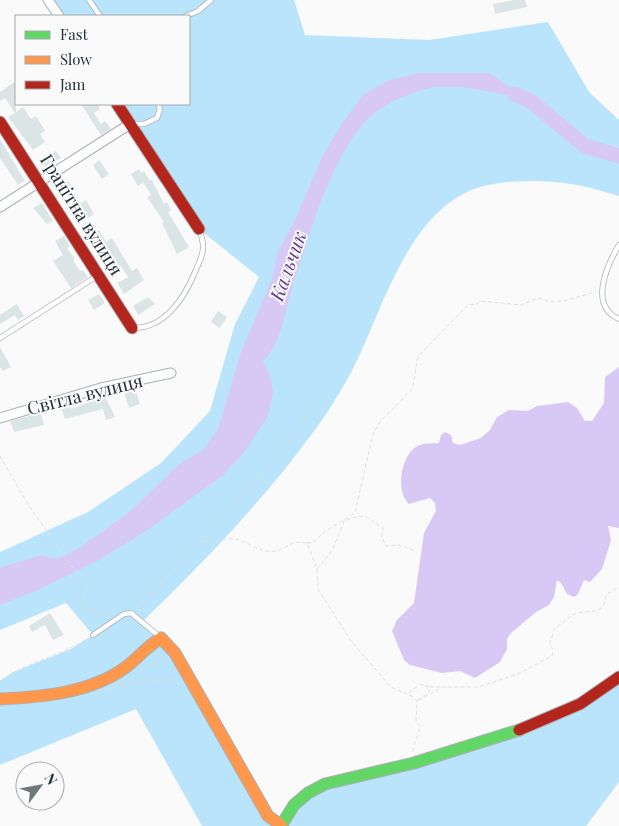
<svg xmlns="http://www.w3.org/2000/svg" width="619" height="826" font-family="'Playfair Display',serif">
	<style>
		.green { fill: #bae4fb }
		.water { fill: #d7c8f6 }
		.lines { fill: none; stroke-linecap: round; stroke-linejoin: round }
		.river { stroke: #d7c8f6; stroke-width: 15 }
		.building { fill: #dce5e6 }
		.lane-casing { stroke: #a9b0b3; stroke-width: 6 }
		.street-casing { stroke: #a9b0b3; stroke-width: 11 }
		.fast-casing { stroke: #a9b0b3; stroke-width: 13 }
		.slow-casing { stroke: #a9b0b3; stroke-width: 13 }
		.jam-casing { stroke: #a9b0b3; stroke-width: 13 }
		.path { stroke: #dedfe0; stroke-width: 1; stroke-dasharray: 4 2.5; stroke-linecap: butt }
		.lane { stroke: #fefefe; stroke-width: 4.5 }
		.street { stroke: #fefefe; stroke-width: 9 }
		.fast { stroke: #63d668; stroke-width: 11 }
		.slow { stroke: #ff974d; stroke-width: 11 }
		.jam { stroke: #b3261e; stroke-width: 11 }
		.labels { text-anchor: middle; stroke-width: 4; stroke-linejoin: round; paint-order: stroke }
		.street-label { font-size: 18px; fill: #223038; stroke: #fafafa }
		.water-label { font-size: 19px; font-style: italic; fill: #5e3794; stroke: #fafafa }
	</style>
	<rect width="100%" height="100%" fill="#fafafa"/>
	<path class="green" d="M48,0h246l11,35 124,5 119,-18 41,70 30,28v76c-15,-4 -32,-10 -48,-12 -29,-5 -77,-5 -104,8 -66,32 -87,129 -120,188 -10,17 -21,35 -33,51 -51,70 -110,131 -172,191l19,16 107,177 13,10 27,-32 225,-67 86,-49v105l-33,44h-384l-66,-117 -136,56v-84l11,-8 60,-24 22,-14 -27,-32 -66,27v-78l88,-40 73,-49 49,-52 25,-87 24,-47 -60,-48 -82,-125h72v-88h-130z"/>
	<g class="water">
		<path d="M419,73h70l43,29c-30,-8 -62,-17 -93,-15 -22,1 -57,17 -72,33 -36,37 -58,116 -74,165 -8,26 -11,58 -30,76l8,17 2,15 -5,23 -25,38 -20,21 -77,56 -49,30 -57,28 -40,16v-37l41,-13 16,4 24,-12 51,-37 46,-45 26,-16 14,-20 23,-77 32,-76 5,-25 15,-27 30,-69 20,-33 20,-27 24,-14z"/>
		<path d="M619,367v161l-11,-2 3,14 -9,29 -12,13 -6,-2 -6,14 -4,3 -7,-3 -6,-11 -4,-3 -3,17 -5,8 -13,7 -26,22 -3,5v10l-7,13 -25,16 -15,-7 -18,2 -32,-8 -6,-5 -12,-29 5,-11 17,-17 10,-70 12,-22 -1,-8 -5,-5 -21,6c-14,-12 -8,-48 7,-57 7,-5 15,-3 23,-4l2,-8 4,-3 6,3 2,8 7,2 21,-7 9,-8 7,-13 12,-7 19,1 9,-5 31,-4 9,6 8,13h7l12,-18 1,-26z"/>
	</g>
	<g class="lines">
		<polyline class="river" points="515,94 532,102 585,146 619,156"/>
	</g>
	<g class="building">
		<polygon points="514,0 525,0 527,7 495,14 493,4"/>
		<polygon points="16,81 16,112 23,107 31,119 36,116 45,131 40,134 45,142 33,150 8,117 15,113 5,98 0,101 0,92"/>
		<polygon points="81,104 97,104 100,109 94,113 101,124 105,121 111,129 101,135"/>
		<polygon points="0,139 25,181 18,185 0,158"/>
		<polygon points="56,151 61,158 45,168 40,161"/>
		<polygon points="99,160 109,174 102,179 93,165"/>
		<polygon points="139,169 141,173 144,171 150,181 152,180 164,204 167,202 171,210 168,212 189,247 177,254 162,223 164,222 147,197 151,195 143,182 138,186 131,174"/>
		<polygon points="68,181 74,190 64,197 58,187"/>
		<polygon points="86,200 94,214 82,222 77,215 84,211 80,204"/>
		<polygon points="42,203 53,221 47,224 33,208"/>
		<polygon points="99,230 106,242 112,238 132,271 137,268 144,280 124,294 117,283 128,277 121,266 111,272 106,265 110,263 96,240 92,242 89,236"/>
		<polygon points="64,236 70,246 67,248 75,259 73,260 80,271 83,270 88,277 71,288 53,261 63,255 55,241"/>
		<polygon points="99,294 105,303 94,310 88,300"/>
		<polygon points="148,297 155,304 138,315 133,306"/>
		<polygon points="17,304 24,316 18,320 15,315 0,324 0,315"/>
		<polygon points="218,311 227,317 220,328 211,322"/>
		<polygon points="0,347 11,367 3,371 0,367"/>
		<polygon points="135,388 140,404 129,408 124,392"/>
		<polygon points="105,396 115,417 106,420 103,409 65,419 61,407 69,404 71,409"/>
		<polygon points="41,413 44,425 14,432 10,421"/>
		<polygon points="50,613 64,635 53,640 45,625 32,632 29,626"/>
	</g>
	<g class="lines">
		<g class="lane-casing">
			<g id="lane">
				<polyline points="89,0 100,16"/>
				<polyline points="186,16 198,11 211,0"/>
				<polyline points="132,124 144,124 157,118 160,109 158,104"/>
				<path d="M619,245c-13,22 -30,61 0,74"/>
				<path d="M132,328c32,1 52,-29 63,-56 3,-8 9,-17 8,-26 0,-5 -2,-11 -3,-16"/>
				<polyline points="0,338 97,276"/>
				<polyline points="93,635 124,614 131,613 160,637"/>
			</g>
		</g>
		<g class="street-casing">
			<g id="street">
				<polyline points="48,0 59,16"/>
				<polyline points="0,207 130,124"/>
				<polyline points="0,418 101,388 171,373"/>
			</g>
		</g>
		<g class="fast-casing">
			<polyline id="fast" points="281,826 294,805 308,793 325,784 414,763 519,730"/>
		</g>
		<g class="slow-casing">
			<path id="slow" d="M0,699c42,-2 91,-6 126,-32 12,-9 21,-21 35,-29l14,15 93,163 13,9"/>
		</g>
		<g class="jam-casing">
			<g id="jam">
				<polyline points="117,104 199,229"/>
				<polyline points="0,122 132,328"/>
				<polyline points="519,730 580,704 619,677"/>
			</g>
		</g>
		<g class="path">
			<path d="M0,456l29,50 58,82 -5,16c6,11 18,11 29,10"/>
			<path d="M203,542c10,-1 22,-4 31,-3 15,2 26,15 41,12 15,-3 13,-11 32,-8l10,26 1,20 33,52 39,45c9,7 20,6 27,15l-1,20 4,5c-1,10 -8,18 -7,27"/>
			<polyline points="307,543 312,543 327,530 355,513 373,434 379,423 413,388 417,360 422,352 469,304 475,305 481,301 521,305 538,298 552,302 564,301 595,292"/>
			<path d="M317,569l15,-18 12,-30c27,-10 19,-3 39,6l-1,10 4,9 13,-1 17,6"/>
			<polyline points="137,608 238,504 314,408"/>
			<path d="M0,681c26,-19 61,-25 88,-43"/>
			<polyline points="430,687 441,687"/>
			<polyline points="102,691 132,683 175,679 179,681"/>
			<path d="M409,693l11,-9 9,3v5l-12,9 26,-14h36l41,-14 32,-17 1,-6 -3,-6 4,-15c7,-4 12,-10 19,-14 10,-6 22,0 30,-9 2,-3 2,-9 4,-12l12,-7"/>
		</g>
		<use href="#lane" class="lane"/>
		<use href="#street" class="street"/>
		<use href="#fast" class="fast"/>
		<use href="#slow" class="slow"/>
		<use href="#jam" class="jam"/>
	</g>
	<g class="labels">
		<g class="street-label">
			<text transform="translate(81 215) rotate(58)" y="6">Гранітна вулиця</text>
			<text transform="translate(85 395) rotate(-14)" y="6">Світла вулиця</text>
		</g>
		<g class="water-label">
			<text transform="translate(288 266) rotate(-70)" y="7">Кальчик</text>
		</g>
	</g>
	<rect x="15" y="15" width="175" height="90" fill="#fafafa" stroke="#a4a9ac"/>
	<rect x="25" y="31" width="25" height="8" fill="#63d668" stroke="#a4a9ac"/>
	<text x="60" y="40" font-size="15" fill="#223038">Fast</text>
	<rect x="25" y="56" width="25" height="8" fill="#ff974d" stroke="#a4a9ac"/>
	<text x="60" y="65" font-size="15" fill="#223038">Slow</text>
	<rect x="25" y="81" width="25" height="8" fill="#b3261e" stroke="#a4a9ac"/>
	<text x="60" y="90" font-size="15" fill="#223038">Jam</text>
	<g transform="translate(40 786) rotate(58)"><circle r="24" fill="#fafafa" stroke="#a4a9ac"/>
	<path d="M0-4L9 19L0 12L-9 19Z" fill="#6e777c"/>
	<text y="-8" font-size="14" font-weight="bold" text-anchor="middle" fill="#223038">N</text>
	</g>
</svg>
